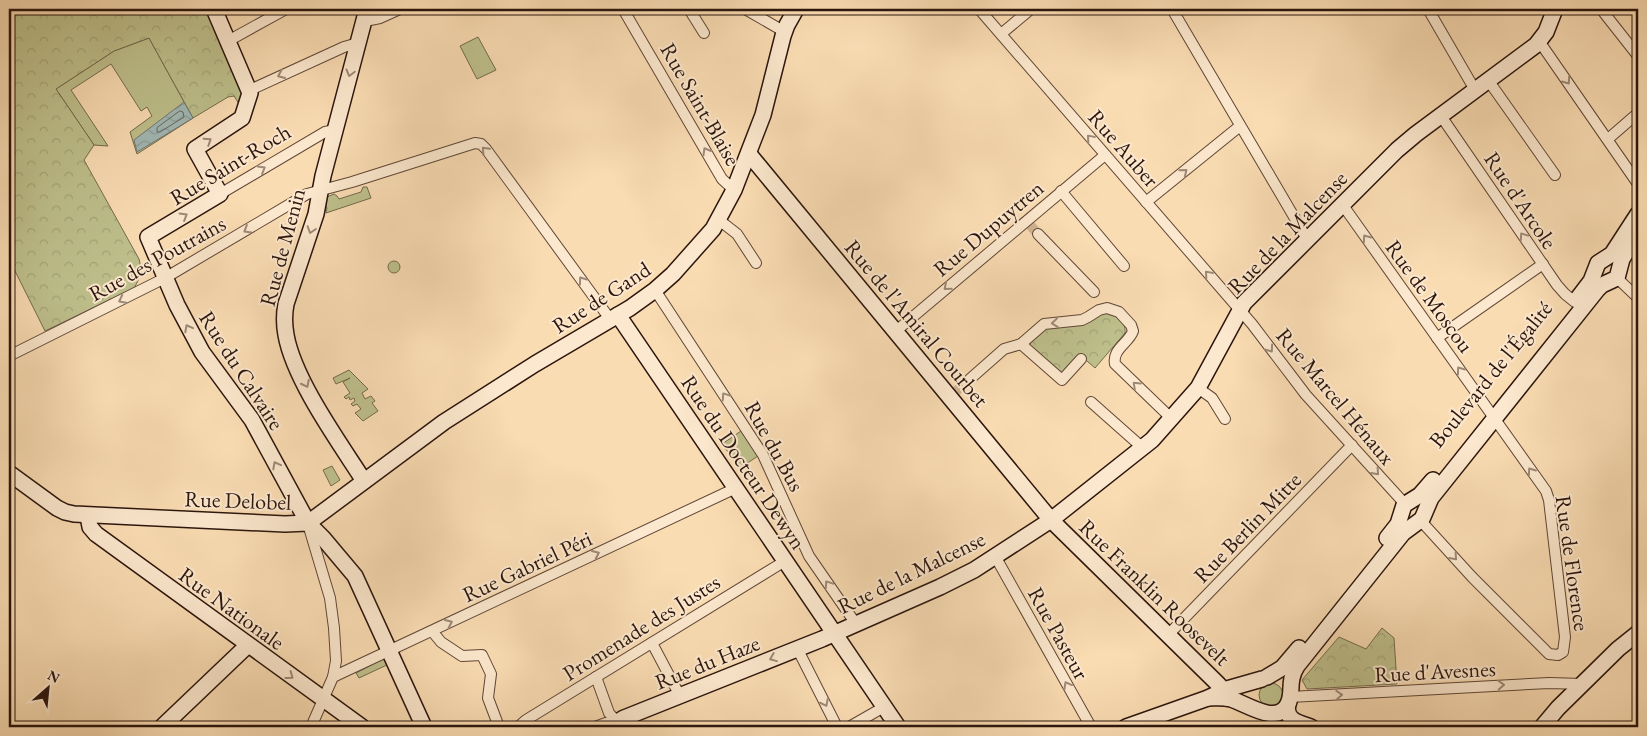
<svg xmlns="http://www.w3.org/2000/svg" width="1647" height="736" font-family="'EB Garamond',serif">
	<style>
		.green { fill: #bec08c; stroke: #746a4c }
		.park { fill: url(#park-crowns); stroke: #746a4c }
		.water { fill: url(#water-waves); stroke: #727772 }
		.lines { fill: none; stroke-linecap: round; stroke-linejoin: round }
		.shore { stroke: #666762; stroke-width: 1 }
		.street-tunnel { stroke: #d1b492; stroke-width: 10; stroke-dasharray: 10 5; stroke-linecap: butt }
		.street-casing { stroke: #5f4736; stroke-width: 12 }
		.secondary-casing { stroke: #2b150d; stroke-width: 18 }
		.street { stroke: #fce8ce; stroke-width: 10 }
		.secondary { stroke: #fce8ce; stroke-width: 15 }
		.oneway { stroke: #9e8977 }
		.labels { text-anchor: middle; stroke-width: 4; stroke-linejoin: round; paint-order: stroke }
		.street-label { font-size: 22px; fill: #2b150d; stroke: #fce8ce }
	</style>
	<defs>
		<pattern id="park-crowns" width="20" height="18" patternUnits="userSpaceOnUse" patternTransform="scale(1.25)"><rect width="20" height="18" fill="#bec08c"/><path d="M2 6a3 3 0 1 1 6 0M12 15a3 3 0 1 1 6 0" fill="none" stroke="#a3a478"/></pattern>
		<pattern id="water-waves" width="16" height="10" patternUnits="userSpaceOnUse" patternTransform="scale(1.25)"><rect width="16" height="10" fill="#a1b9b6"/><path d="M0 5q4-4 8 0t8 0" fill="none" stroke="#8b9e9b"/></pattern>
	</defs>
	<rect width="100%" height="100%" fill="#fadcb3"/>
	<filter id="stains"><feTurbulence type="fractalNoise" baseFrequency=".004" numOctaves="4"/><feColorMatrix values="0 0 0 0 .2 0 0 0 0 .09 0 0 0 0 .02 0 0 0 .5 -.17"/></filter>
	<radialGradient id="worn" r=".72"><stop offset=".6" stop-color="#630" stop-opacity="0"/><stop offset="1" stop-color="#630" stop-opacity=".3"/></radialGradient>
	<g class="green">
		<polygon points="478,37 496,70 477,79 460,46"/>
		<polygon points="149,38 193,118 137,154 130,132 152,116 147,107 141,111 111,64 71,90 108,146 94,145 56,89 114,51"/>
		<polygon points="363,187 367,187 371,198 326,213 327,208 325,205 327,197 334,194 337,196 339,199 361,192"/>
		<circle cx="394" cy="267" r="6"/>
		<polygon points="349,370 368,389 362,393 365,399 371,396 375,401 372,403 378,411 363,421 355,413 361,409 357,404 353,406 351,404 355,401 354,398 350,400 349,397 346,399 344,397 350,393 343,382 350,378 336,384 333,378"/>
		<polygon points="741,431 758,456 740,468 722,444"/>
		<polygon points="332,466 340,480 331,486 323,470"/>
		<polygon points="383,659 387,661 389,664 359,678 356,673"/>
		<circle cx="1271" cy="695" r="12"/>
	</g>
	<g class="park">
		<path d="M9,9h201l35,80 -4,18 -7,-11 -6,1 -35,21 -44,-80 -35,13 -58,38 38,56 -10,15 55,99c3,11 1,20 -5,29l-89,43 -36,-72z"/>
		<path d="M1103,312c12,2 23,7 22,21l-30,35 -15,-13 -18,20 -34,-29 15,-17 38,-4z"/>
		<polygon points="1382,628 1394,638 1397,684 1307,689 1302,680 1339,637 1366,649"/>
	</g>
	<polygon class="water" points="184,102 193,118 137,152 134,140"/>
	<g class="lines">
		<polygon class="shore" points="180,111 183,112 184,117 160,132 157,132 157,128"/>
		<g class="street-tunnel">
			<polyline points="1030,225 1038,234"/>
			<polyline points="955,392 970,379"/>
		</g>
		<g class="street-casing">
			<g id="street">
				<polyline points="623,9 722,179 734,190"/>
				<polyline points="689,9 704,33"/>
				<polyline points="745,9 785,32"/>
				<polyline points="979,9 1252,324 1306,395 1405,504"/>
				<polyline points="1172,9 1307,239"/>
				<polyline points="1428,9 1475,90"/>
				<polyline points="1601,9 1638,56"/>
				<polyline points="365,21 380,18 400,9"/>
				<polyline points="1001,34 1031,9"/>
				<polyline points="228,41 286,9"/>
				<polyline points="1539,41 1638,184"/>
				<polyline points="1488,80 1555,175"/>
				<polyline points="250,90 344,47 358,43"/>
				<polyline points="1441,116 1557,285 1565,294 1575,302"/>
				<polyline points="1608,139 1638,113"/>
				<polyline points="1061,191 1124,266"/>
				<polyline points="220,194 325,132 335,130"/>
				<polyline points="1146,202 1240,126"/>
				<polyline points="1342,204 1546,491 1549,500 1565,637 1563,652 1558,655 1549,654 1472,577 1421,521"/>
				<polyline points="719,220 737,234 756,263"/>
				<polyline points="1038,234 1094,292"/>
				<polyline points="1617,278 1638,298"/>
				<polyline points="655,290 763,455 809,556 856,624"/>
				<polyline points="896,331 1105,155"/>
				<polyline points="1437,338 1543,264"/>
				<polyline points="1021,344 1062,380 1081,359"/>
				<polyline points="9,356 165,278 307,194 352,182 475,143 481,144 486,149 610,319"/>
				<path d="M970,379l34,-30 17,-5 23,-20 38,-4 6,-3 11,-7 8,-2 12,4 12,13 2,6c-4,12 -21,18 -18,33l57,55"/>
				<polyline points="1198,388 1212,398 1225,419"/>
				<polyline points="1091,402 1144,449"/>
				<polyline points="308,524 330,598 334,628 336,661 333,677 311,727"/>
				<polyline points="995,556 1091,727"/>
				<polyline points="432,631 441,642 462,656 482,655 491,674 488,698 499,727"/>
				<polyline points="1168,635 1352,445"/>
				<polyline points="652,643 680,696"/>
				<polyline points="797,648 837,727"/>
				<polyline points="333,677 736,488"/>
				<polyline points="596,677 609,713 618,723"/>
				<polyline points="1290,697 1549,683 1583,684"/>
				<polyline points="518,727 526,720 785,561"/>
				<polyline points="595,727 606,723 618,723"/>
				<polyline points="849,727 884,707"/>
			</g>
		</g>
		<g class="secondary-casing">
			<g id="secondary">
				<polyline points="214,9 250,93 242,118 195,149 220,194 148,237 177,305 202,352 252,420 308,523 323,538 355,576 424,727"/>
				<polyline points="749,154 1051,520 1218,684 1223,690 1226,698"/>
				<polyline points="1578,298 1591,281 1598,263 1612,254 1638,214"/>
				<polyline points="618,315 898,727"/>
				<polyline points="9,473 57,508 65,512 74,514 285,524 308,523 444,422 535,364 630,308 655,290 673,274 713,229 734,190 763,115 783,36 787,25 796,9"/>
				<path d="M364,481c-25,-39 -70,-101 -78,-146 -2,-11 -2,-21 0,-31l30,-90 7,-38 44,-167"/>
				<polyline points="88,516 90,527 96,534 362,727"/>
				<polyline points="1387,538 1398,524 1404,505 1420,495 1433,480"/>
				<polyline points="1267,677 1282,668 1299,648"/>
				<path d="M1208,698c8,0 15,-1 23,1 16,5 46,27 57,5 6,-12 -1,-22 9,-38l106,-133 19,-14 9,-21 166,-208 5,-5 15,-7 5,-19 16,-26"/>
				<path d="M1288,704c-4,16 11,19 23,23"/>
				<polyline points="162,727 248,645"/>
				<polyline points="617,727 619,721 624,718 822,639 940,587 974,570 1051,520 1152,440 1198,388 1244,303 1397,150 1416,134 1536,45 1546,32 1555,9"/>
				<polyline points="1126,727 1208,698 1227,689 1262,679"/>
				<polyline points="1542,727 1558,708 1618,649 1638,633"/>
			</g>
		</g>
		<use href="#street" class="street"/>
		<use href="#secondary" class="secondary"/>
	</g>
	<defs><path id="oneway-chevron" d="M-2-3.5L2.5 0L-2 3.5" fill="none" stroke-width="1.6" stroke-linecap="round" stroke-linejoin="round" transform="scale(1.25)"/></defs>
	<g class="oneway">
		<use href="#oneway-chevron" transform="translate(350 73) rotate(105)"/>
		<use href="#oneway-chevron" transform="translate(281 75) rotate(155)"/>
		<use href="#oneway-chevron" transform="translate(1567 81) rotate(55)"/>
		<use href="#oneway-chevron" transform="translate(1090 138) rotate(-131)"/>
		<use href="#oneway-chevron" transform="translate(208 141) rotate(-33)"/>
		<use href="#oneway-chevron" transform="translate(485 150) rotate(-133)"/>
		<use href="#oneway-chevron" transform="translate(706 151) rotate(-120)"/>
		<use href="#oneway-chevron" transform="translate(262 169) rotate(-30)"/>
		<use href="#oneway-chevron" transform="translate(1184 172) rotate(-39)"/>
		<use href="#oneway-chevron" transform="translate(184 216) rotate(-31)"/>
		<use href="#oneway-chevron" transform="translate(247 230) rotate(149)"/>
		<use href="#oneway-chevron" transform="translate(311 230) rotate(108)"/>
		<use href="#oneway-chevron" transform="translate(1523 236) rotate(-124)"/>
		<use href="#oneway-chevron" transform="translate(1366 238) rotate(-125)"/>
		<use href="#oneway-chevron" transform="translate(1208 274) rotate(-131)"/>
		<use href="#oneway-chevron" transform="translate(582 280) rotate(-126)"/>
		<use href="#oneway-chevron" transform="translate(947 287) rotate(140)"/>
		<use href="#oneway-chevron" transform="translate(122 300) rotate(153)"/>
		<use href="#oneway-chevron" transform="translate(1055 323) rotate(174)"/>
		<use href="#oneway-chevron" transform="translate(188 328) rotate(-118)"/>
		<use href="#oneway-chevron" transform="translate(1270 349) rotate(54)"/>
		<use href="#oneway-chevron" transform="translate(1460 370) rotate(-126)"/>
		<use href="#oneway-chevron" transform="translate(306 384) rotate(63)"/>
		<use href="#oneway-chevron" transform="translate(1136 385) rotate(-137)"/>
		<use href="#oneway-chevron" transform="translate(725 396) rotate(-124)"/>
		<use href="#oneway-chevron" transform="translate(276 465) rotate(-118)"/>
		<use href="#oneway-chevron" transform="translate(1531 471) rotate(-125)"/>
		<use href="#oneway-chevron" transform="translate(1376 472) rotate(48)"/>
		<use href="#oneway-chevron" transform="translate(596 554) rotate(-25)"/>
		<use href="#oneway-chevron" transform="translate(1454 557) rotate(48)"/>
		<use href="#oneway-chevron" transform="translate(828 584) rotate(-124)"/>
		<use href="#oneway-chevron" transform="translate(449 623) rotate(-25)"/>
		<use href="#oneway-chevron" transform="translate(773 658) rotate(158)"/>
		<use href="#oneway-chevron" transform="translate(290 676) rotate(36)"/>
		<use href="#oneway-chevron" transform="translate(1067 685) rotate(-119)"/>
		<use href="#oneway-chevron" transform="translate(1501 685) rotate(-3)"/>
		<use href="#oneway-chevron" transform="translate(1339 695) rotate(-3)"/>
		<use href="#oneway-chevron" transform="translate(825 703) rotate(63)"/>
	</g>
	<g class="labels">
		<g class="street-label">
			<text transform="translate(701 104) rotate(60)" y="8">Rue Saint-Blaise</text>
			<text transform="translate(1124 148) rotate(49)" y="8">Rue Auber</text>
			<text transform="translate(230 164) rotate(-31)" y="8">Rue Saint-Roch</text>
			<text transform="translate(1521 200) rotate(56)" y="8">Rue d'Arcole</text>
			<text transform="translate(988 228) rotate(-40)" y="8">Rue Dupuytren</text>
			<text transform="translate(1287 232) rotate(-46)" y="8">Rue de la Malcense</text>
			<text transform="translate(282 247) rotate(-75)" y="8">Rue de Menin</text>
			<text transform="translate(157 258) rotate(-29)" y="8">Rue des Poutrains</text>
			<text transform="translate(1430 296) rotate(54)" y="8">Rue de Moscou</text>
			<text transform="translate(601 297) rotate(-33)" y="8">Rue de Gand</text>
			<text transform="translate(917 323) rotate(50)" y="8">Rue de l'Amiral Courbet</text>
			<text transform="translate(242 370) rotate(57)" y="8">Rue du Calvaire</text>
			<text transform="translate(1490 374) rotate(-51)" y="8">Boulevard de l'Égalité</text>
			<text transform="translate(1336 396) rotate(50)" y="8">Rue Marcel Hénaux</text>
			<text transform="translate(775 446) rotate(61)" y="8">Rue du Bus</text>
			<text transform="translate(744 462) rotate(56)" y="8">Rue du Docteur Dewyn</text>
			<text transform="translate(238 500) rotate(2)" y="8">Rue Delobel</text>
			<text transform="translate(1247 527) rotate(-46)" y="8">Rue Berlin Mitte</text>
			<text transform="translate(1573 563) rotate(82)" y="8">Rue de Florence</text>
			<text transform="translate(527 566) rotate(-25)" y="8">Rue Gabriel Péri</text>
			<text transform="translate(911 572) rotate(-26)" y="8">Rue de la Malcense</text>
			<text transform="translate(1155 592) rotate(44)" y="8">Rue Franklin Roosevelt</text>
			<text transform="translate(232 608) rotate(36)" y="8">Rue Nationale</text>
			<text transform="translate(641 627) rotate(-32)" y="8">Promenade des Justes</text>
			<text transform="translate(1059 633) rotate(61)" y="8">Rue Pasteur</text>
			<text transform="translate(707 662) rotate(-22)" y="8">Rue du Haze</text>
			<text transform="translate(1435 671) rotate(-3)" y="8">Rue d'Avesnes</text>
		</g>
	</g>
	<rect width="1647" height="736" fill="none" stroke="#fadcb3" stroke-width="30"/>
	<rect x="10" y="10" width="1627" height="716" fill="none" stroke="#2b150d" stroke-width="2.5"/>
	<rect x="15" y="15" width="1617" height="706" fill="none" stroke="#2b150d"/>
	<g transform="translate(48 688) rotate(27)" stroke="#fce8ce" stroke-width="4" paint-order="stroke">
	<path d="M0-4L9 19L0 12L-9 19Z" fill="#2b150d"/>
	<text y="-8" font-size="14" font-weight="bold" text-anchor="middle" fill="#2b150d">N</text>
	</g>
	<rect width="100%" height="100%" filter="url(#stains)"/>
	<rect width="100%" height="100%" fill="url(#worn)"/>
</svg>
